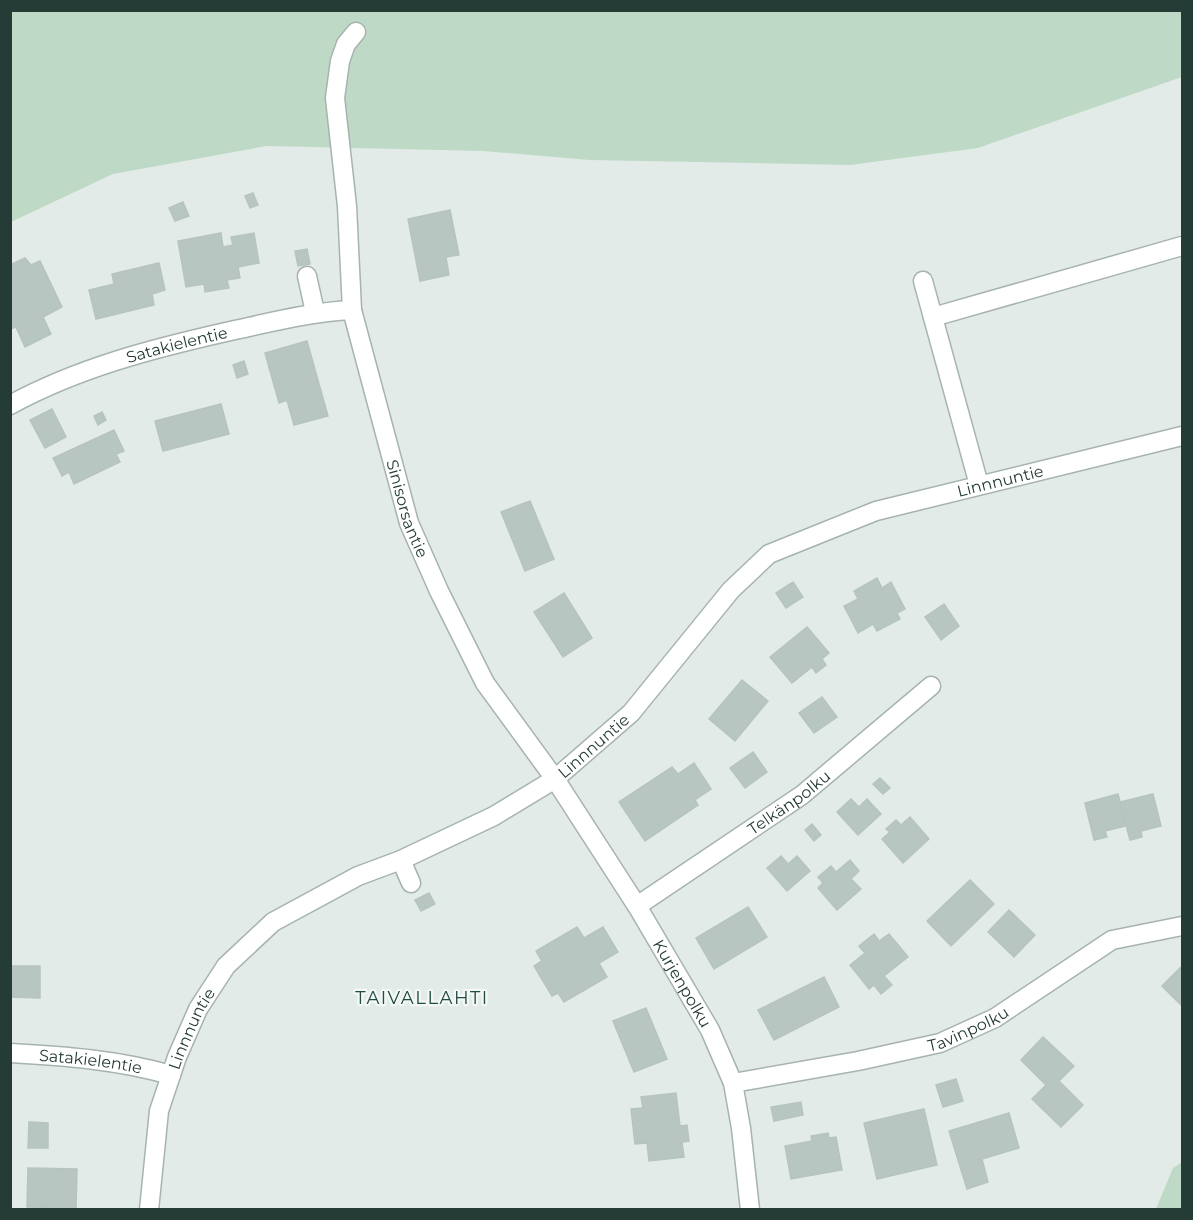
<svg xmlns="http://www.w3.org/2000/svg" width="1193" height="1220" font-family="Montserrat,sans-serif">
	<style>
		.green { fill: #bedac7 }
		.building { fill: #b8c6c1; stroke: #b6c4bf; stroke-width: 1.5 }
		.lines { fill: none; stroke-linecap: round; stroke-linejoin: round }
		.minor-casing { stroke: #a6b3af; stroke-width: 21 }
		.minor { stroke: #fff; stroke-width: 18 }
		.labels { text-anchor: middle; stroke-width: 4.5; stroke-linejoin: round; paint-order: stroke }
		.street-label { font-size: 16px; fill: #243b36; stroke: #f3f8f6 }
		.neighbourhood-label { font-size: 18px; letter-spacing: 1.5px; fill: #224b43; stroke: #f3f8f6 }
	</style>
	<rect width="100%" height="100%" fill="#e3ebe8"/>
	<g class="green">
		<polygon points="10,11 1182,11 1182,77 978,148 850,165 589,160 483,151 267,146 113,174 11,222"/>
		<polygon points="1182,1162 1182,1209 1156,1209 1173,1168"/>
	</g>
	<g class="building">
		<polygon points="253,193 258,205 250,208 245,196"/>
		<polygon points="183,202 189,216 175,221 169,208"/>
		<polygon points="450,210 459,255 446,257 449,275 420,281 408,219"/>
		<polygon points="221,233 223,247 233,245 231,237 254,233 259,263 238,267 240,278 227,280 229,288 205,292 204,284 186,287 178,241"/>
		<polygon points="307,249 310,264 298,266 295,251"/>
		<polygon points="25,258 31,265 40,261 62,307 43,317 51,334 25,347 16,327 10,329 10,265"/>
		<polygon points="159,263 165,290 152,294 154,305 96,319 89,290 114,284 112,274"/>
		<polygon points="307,341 328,416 294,425 287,400 279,403 265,353"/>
		<polygon points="244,361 248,374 237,378 233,365"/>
		<polygon points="221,404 229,434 163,451 155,421"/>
		<polygon points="52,409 66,437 45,448 30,420"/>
		<polygon points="102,412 106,420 98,425 94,416"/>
		<polygon points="114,430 124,451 116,454 120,462 74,484 69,472 62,476 53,458"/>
		<polygon points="530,501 554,559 525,571 501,512"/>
		<polygon points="877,578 882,588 891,582 905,609 897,613 900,619 877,631 873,624 858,633 844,606 858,599 854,591"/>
		<polygon points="793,582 803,597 786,608 776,593"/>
		<polygon points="564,593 592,638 563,657 534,612"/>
		<polygon points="944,604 959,626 941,640 925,617"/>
		<polygon points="807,627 829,653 822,659 826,665 816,673 812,667 792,683 770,657"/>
		<polygon points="742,680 768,701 735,741 709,719"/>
		<polygon points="822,697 837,717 814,733 799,713"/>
		<polygon points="753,752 767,772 745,788 730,768"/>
		<polygon points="694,763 711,789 695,800 698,805 645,841 619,802 672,767 678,774"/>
		<polygon points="880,778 890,788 883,794 873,784"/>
		<polygon points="1118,794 1126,826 1105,831 1107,837 1094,840 1085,803"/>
		<polygon points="1153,794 1161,826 1141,831 1142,837 1130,840 1120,802"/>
		<polygon points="851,799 859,807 867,799 881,814 858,835 837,812"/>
		<polygon points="910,817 929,839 903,863 882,839 890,832 886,829 896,820 901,825"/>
		<polygon points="812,824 821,835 814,841 805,830"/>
		<polygon points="781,856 788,864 797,856 810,871 787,891 767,868"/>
		<polygon points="850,860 859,871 851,879 861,889 837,910 818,888 823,883 818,877 831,866 836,872"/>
		<polygon points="970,880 994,904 951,946 927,921"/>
		<polygon points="429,893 435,904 421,911 415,900"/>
		<polygon points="748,907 767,937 714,969 696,938"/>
		<polygon points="1009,910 1035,935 1014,957 988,932"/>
		<polygon points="577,927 584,938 603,927 618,952 599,963 607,977 564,1002 558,993 552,996 534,966 542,961 536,951"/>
		<polygon points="874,934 879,941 889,934 908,957 884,976 892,985 881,994 874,985 869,989 850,965 865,953 859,946"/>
		<polygon points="10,966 40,966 40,998 10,997"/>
		<polygon points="1182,966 1182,1006 1162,986"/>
		<polygon points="824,977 839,1007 774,1040 758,1010"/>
		<polygon points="646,1008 667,1059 634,1072 613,1021"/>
		<polygon points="1043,1037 1074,1066 1059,1081 1083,1105 1061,1127 1032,1099 1046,1085 1021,1060"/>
		<polygon points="956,1079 963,1101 943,1107 936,1085"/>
		<polygon points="676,1093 680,1126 687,1125 689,1141 682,1142 684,1157 649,1161 647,1143 635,1144 631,1109 643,1108 641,1097"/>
		<polygon points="801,1102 803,1115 774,1121 771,1107"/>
		<polygon points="924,1109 937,1165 877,1179 864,1123"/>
		<polygon points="1009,1113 1019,1148 982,1159 988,1182 967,1189 949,1131"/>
		<polygon points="29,1122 48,1123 48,1148 28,1148"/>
		<polygon points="828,1133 829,1138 836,1137 842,1170 791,1179 785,1146 812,1141 811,1136"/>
		<polygon points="28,1168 77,1169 76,1208 27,1207"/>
	</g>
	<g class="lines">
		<g class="minor-casing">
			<g id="minor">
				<path id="s1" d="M356,32l-10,12 -6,17 -5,37 12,108 5,104 57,213 30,68 46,92 70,96 82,127 73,124 23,53 8,45 9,82"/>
				<polyline points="307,276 315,312"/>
				<polyline points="923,281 979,485"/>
				<polyline points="933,317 1182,246"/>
				<path id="s2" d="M10,405c68,-37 141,-56 216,-73 42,-9 83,-20 126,-22"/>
				<polyline points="401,860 411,883"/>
				<path id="s3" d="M637,906l165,-111 129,-109"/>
				<path id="s4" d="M10,1053c55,3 108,7 161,22"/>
				<path id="s5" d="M733,1083l125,-22 82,-18 55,-25 117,-78 70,-14"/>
				<path id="s6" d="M149,1210l10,-99 18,-54 21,-48 28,-43 47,-44 85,-46 43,-16 93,-44 61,-37 76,-66 100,-123 38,-36 107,-43 306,-75"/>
			</g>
		</g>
		<use href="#minor" class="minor"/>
	</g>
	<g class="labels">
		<g class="street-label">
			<text dy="6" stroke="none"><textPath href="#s2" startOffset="178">Satakielentie</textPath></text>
			<text dy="6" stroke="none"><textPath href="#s6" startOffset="1196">Linnnuntie</textPath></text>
			<text dy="6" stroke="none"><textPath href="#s1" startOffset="490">Sinisorsantie</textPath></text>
			<text dy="6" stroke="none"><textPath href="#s6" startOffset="692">Linnnuntie</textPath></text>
			<text dy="6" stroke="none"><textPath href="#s3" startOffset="184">Telkänpolku</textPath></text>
			<text dy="6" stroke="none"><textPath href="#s1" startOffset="1041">Kurjenpolku</textPath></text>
			<text dy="6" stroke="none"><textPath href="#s5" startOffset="242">Tavinpolku</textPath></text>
			<text dy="6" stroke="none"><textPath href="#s6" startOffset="188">Linnnuntie</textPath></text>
			<text dy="6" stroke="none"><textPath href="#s4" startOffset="81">Satakielentie</textPath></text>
		</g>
		<g class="neighbourhood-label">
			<text x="422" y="1004">TAIVALLAHTI</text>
		</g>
	</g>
	<rect width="1193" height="1220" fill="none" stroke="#243b36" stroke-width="24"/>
</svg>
